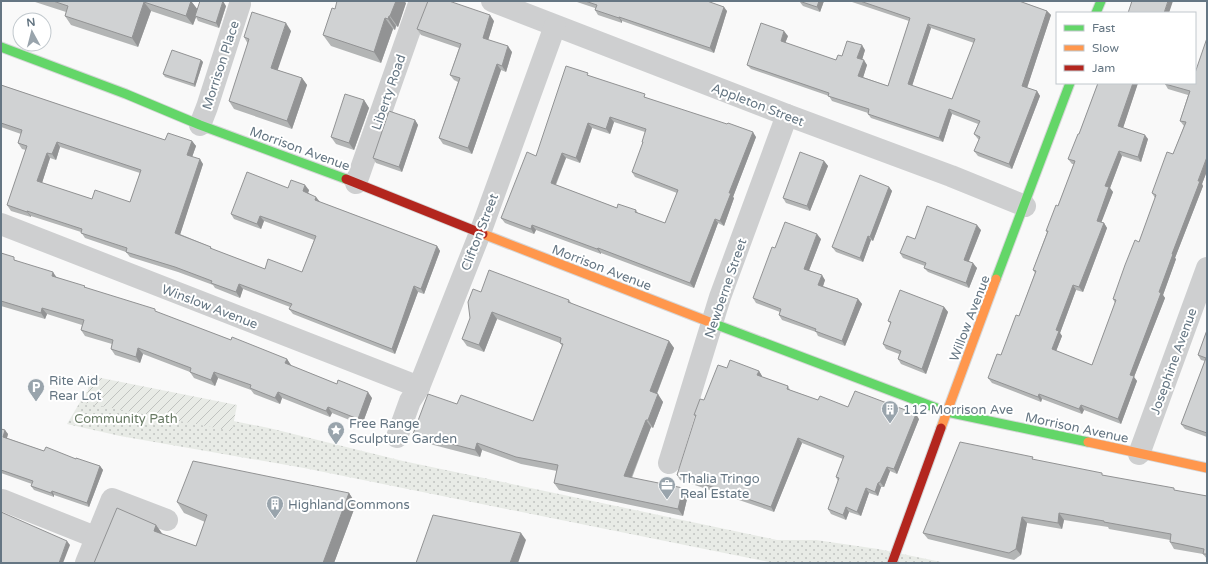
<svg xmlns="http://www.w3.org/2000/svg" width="1208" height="564" font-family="'Varela Round',sans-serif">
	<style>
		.park { fill: url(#park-dots) }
		.garden { fill: url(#garden-furrows) }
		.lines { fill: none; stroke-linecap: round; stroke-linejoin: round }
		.fast-casing { stroke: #d5d6d7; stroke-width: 11 }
		.slow-casing { stroke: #d5d6d7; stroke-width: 11 }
		.jam-casing { stroke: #d5d6d7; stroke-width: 11 }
		.street { stroke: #cecfd0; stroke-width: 22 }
		.fast { stroke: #63d668; stroke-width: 9 }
		.slow { stroke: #ff974d; stroke-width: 9 }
		.jam { stroke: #b3261e; stroke-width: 9 }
		.wall { fill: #b3b5b5; fill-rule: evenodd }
		.shaded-wall { fill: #929394 }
		.building { fill: #d0d2d3; stroke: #929394; fill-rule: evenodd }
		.labels { text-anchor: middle; stroke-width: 4; stroke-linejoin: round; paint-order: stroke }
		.street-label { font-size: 13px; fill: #657683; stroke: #fff }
		.poi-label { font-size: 13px; fill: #657683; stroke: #fff; text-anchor: start }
		.park-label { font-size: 13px; fill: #687a64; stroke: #fff }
	</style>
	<defs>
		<pattern id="park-dots" width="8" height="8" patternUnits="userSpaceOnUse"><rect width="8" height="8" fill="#e8ebe6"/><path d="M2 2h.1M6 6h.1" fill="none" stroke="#c0c3c0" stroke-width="1.8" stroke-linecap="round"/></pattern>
		<pattern id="garden-furrows" width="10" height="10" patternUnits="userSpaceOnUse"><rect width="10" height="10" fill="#e8ebe6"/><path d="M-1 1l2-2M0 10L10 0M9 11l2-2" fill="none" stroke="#c0c3c0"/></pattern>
	</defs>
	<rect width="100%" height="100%" fill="#f9f9f9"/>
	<polygon class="park" points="86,392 269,428 403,461 777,540 816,540 878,549 946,563 774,563 304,468 120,436 67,424"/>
	<polygon class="garden" points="91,376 237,405 232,431 85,403"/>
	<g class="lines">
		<g class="fast-casing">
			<g id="fast">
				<polyline points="1096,13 1101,1"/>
				<polyline points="1,47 126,94 200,125 346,179"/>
				<polyline points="996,279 1070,83"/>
				<polyline points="712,323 947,412 1088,442"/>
			</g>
		</g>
		<g class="slow-casing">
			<g id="slow">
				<polyline points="483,234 712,323"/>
				<polyline points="941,428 996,279"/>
				<polyline points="1088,442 1207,468"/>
			</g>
		</g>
		<g class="jam-casing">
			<g id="jam">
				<polyline points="346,179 483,234"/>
				<polyline points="892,563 941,428"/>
			</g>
		</g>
		<g class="street">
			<polyline points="492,1 787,115 951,176 1025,206"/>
			<polyline points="200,125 207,107 240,4"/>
			<polyline points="356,183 420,1"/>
			<polyline points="1,224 419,387"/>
			<polyline points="397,437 410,401 419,387 480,233 555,26"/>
			<polyline points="1139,454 1207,268"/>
			<polyline points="669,463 720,297 787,115"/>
			<polyline points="2,500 95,537"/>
			<polyline points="86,563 112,499 167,520"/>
		</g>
		<use href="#fast" class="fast"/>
		<use href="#slow" class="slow"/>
		<use href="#jam" class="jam"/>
	</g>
	<g class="wall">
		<polygon points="32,1 191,1 197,9 226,6 219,28 198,21 196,17 193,25 151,11 138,47 71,25 65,16 66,12"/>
		<polygon points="574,1 707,1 727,11 714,53 622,21 622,23 598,15 595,10 595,8"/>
		<polygon points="799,1 824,1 820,12 803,6"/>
		<path d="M849,1h170l28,10 4,4 -24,73 10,3 3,5 -28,73 -34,-13 -4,-5 5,-11 -1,-1 -4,-5 4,-10 -26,-10 -9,28 -72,-24 -3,-4v-1l-36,-12 -3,-5 -78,-27 -4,-4 41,-29 -3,7 51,17 6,-4 23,-6 -3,10 5,5 -4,12 25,9 21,-65zM931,28l43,15 -22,56 -40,-13z"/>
		<polygon points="406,3 398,27 396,26 395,30 393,29 381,63 331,46 323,35 335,9"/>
		<polygon points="494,21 488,40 512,52 506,72 501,70 472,154 443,144 439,138 458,82 454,80 450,75 459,48 421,35 417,29"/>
		<polygon points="291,31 277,70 302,78 307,85 292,129 234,109 229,101 248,44 244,37"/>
		<polygon points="1207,38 1207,171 1202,184 1203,186 1175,258 1176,259 1163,295 1165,298 1134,377 1137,381 1121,424 1084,410 1082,414 1042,399 1041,402 992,383 988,378 1001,355 1019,316 1035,273 1033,270 1047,232 1046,231 1058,206 1074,164 1072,164 1068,159 1079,134 1098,83 1138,83 1123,128 1148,139 1141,162 1122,156 1110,188 1113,192 1101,222 1104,223 1107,228 1083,292 1076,290 1060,333 1062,336 1056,351 1092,365 1115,303 1113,299 1139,242 1155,198 1152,193 1173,154 1184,126 1180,121 1188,95 1168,89 1165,84 1195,83"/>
		<polygon points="201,60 203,62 195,87 165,77 163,74"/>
		<path d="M590,76l57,22 109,39 -23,60 1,1 -10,28 -6,-3 -24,65 -93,-35v1l-65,-24 -2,4 -29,-11 -4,-5 35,-62zM614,122l31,10 -3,10 1,1 -11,29 3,5 42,16 -12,30 -27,-10 -2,-3 -19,-2 -61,-23 10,-27 14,5 12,-35 18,6z"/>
		<path d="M1,85l164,55 27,1 4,5 -4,11 11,7 -23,70 31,13 1,2 53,20 37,3 12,-32 -50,-19 -3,8 -27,-10 -3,-5 57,-26 21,2 -1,3 12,9 117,44 3,5 -16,43 -6,-2 -23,62 -102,-40 -4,-5 1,-2 -47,-18 -3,9 -25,-10 -2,-3 -35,-13 -48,-15 -4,-5 -41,-14 -4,-6 -50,-16v1l-20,-6 -4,-6 19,-55 -4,-1 -4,-6 3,-9 -20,-7zM60,147l80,26 -10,29 -38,-3 -50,-16 8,-25 6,2z"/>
		<polygon points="364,100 369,108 354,150 336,144 331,137"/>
		<polygon points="415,120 418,125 402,172 376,163 373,158"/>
		<polygon points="824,161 828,166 810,211 786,203 783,198"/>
		<polygon points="889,187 892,191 873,241 871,240 863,262 836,252 832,247"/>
		<polygon points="981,230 969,261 977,268 969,288 928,272 924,268 925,266 903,258 900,253 915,239"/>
		<polygon points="821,239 809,270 825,280 823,286 858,299 862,304 845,346 818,336 816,332 782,320 779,315 780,312 756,303 753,298 775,248"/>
		<polygon points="1,253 17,261 56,277 158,313 231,340 287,359 291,366 372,398 362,425 332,413 330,417 282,398 280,404 254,394 251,390 218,378 215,386 194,378 190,372 143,354 140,363 115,355 111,349 112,344 85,336 81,330 82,325 47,314 45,319 1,306"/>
		<polygon points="481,292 569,300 572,304 669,341 674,348 657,394 663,402 653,428 651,427 632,478 688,495 683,516 559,490 554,483 557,471 521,464 482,450 480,457 418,441 413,434 457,404 533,421 562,346 560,343 497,319 484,352 467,346 462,339"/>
		<polygon points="944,307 948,312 926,374 901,364 898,359 899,354 886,349 883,344 891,324 888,321"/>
		<polygon points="1207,330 1207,437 1185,429 1181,424 1205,361 1201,360 1198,355"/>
		<polygon points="727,368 759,371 762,376 762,377 788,386 790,390 818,400 848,407 919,419 897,474 890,471 884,487 881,487 878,496 869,493 861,516 849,512 846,520 831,514 828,509 838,481 836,477 843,459 802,443 774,512 680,480 677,475 696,417 694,415"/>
		<polygon points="1,429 8,434 7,438 44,451 76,459 100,466 103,470 89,507 54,495 54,497 34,490 31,486 32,484 1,473"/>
		<polygon points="1034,460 1175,491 1207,496 1207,559 1203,554 1174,549 1170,542 1170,540 1109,529 1108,527 1064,520 1062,529 1027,523 1021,555 1014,560 928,539 923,533"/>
		<polygon points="349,493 356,504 334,563 94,563 156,525 162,534 196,546 205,522 184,513 177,502"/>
	</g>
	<g class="shaded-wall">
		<polygon points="191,1 198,10 195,16 196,17 193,25 186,16"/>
		<polygon points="223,1 226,6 219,28 216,23"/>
		<polygon points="396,1 404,1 406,3 398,27 390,16"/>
		<polygon points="819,1 824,1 820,12 817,7"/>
		<polygon points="1168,1 1173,1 1169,13 1164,13"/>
		<polygon points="144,2 151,11 138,47 132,38"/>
		<polygon points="724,7 727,11 714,53 710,48"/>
		<polygon points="1047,11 1051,15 1026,91 1022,86"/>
		<polygon points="490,15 494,21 487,44 483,38"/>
		<polygon points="389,16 396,26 395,30 388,19"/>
		<polygon points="619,17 622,21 622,23 619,18"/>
		<polygon points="385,18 393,29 381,63 374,52"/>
		<polygon points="286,23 291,31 276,75 271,68"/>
		<polygon points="928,24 931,28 911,89 908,84"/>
		<polygon points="784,31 788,36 784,46 781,41"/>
		<polygon points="862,45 865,50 861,63 857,58"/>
		<polygon points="508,46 512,52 506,72 502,66"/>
		<polygon points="201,60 203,62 195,87 194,84"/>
		<polygon points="864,60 867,65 862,81 858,76"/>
		<polygon points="497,64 501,70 472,154 468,148"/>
		<polygon points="302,78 307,85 292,129 287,121"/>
		<polygon points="1133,83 1138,83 1122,131 1118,126"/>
		<polygon points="1037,91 1040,96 1012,169 1009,164"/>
		<polygon points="364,100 369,108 354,150 349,143"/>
		<polygon points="949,109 952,114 943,142 939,138"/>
		<polygon points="610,117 614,122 610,134 606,129"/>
		<polygon points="415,120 418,125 402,172 399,167"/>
		<polygon points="588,123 592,128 580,163 576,158"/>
		<polygon points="753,132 756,137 733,197 734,198 724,226 720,221 729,193"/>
		<polygon points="1145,135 1148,139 1141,162 1138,157"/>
		<polygon points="192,141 196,146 191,160 187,155"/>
		<polygon points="57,142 60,147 56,160 52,154"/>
		<polygon points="1119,151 1122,156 1110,188 1113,192 1100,226 1097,221 1105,186"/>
		<polygon points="47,153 50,158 41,186 37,181"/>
		<polygon points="562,153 566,158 554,188 551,183"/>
		<polygon points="1207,157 1207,171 1202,184 1203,186 1175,258 1176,259 1163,295 1165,298 1134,377 1137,381 1121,424 1118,419 1130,375 1172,254"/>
		<polygon points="200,159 203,164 179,238 175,233"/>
		<polygon points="824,161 828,166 810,211 807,206"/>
		<polygon points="305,185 309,190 307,197 303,191"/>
		<polygon points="889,187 892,191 873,241 870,237"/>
		<polygon points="316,197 320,202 319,205 315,200"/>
		<polygon points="27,211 31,216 31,217 27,212"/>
		<polygon points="260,216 264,221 261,229 257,224"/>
		<polygon points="715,219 718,223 694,288 690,283"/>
		<polygon points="1104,223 1107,228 1083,292 1079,287"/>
		<polygon points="532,225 536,230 534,234 531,229"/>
		<polygon points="977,225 981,230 967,265 964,260"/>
		<polygon points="817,234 821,239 808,273 804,269"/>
		<polygon points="868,236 871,240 863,262 860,258"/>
		<polygon points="437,246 440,251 424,294 421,289"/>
		<polygon points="598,248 601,253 601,254 597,249"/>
		<polygon points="973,263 977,268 969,288 966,283"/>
		<polygon points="53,272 57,278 52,276"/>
		<polygon points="822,275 825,280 822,289 818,285"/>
		<polygon points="239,284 243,289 240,298 236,292"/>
		<polygon points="1073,285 1076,290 1060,333 1062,336 1055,354 1052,349 1056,330"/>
		<polygon points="414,286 418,292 395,354 392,349"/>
		<polygon points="858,299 862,304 845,346 842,341"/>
		<polygon points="944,307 948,312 926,374 922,369"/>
		<polygon points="42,308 47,314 45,319 41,313"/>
		<polygon points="492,312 497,319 484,352 479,345"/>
		<polygon points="669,341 674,348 655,398 650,391"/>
		<polygon points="138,348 143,354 140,363 136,357"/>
		<polygon points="287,359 291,365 290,369 285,363"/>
		<polygon points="759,371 762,376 761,380 757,375"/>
		<polygon points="214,372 218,378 215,386 211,380"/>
		<polygon points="278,392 282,398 280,404 275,398"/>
		<polygon points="368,392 372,398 362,425 358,419"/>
		<polygon points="658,394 663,402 653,428 648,420"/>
		<polygon points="1039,394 1042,399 1041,402 1038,397"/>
		<polygon points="1081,405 1084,410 1082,414 1079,409"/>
		<polygon points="328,407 332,413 330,417 326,411"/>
		<polygon points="916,414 919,419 897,474 894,469"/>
		<polygon points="646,420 651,427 629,483 624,476"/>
		<polygon points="5,430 8,434 6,441 3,437"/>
		<polygon points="798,438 802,443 774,512 771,507"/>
		<polygon points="477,443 482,450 480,457 475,450"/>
		<polygon points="100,466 103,470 89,507 87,503"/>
		<polygon points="887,467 890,471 884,487 880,482"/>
		<polygon points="878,483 881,487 878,496 875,492"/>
		<polygon points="683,488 688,495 683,516 678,509"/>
		<polygon points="866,488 869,493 861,516 857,512"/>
		<polygon points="52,491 54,495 54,497 51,493"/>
		<polygon points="349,493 356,504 334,563 323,563"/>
		<polygon points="846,507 849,512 846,520 843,515"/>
		<polygon points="1059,513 1064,520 1062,529 1058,523"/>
		<polygon points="1022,517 1027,523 1021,555 1016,549"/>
		<polygon points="156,525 164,536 154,531"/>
		<polygon points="521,533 526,540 518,563 510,563"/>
		<polygon points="67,541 70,545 63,563 59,563"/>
	</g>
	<g class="building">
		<polygon points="53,1 191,1 186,16 144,2 132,38 65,16 68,6"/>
		<polygon points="200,1 223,1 216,23 195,16"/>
		<polygon points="337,1 396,1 390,16 389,16 388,19 385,18 374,52 323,35 332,8 335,9"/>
		<polygon points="428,1 449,1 490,15 483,38 508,46 502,66 497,64 468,148 439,138 460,78 450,75 461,44 417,29"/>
		<polygon points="585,1 707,1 724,7 710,48 619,17 619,18 595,10 597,5"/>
		<polygon points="799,1 819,1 817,7"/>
		<path d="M860,1h159l28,10 -25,75 15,5 -28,73 -35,-13 6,-14 -6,-3 6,-13 -31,-12 -10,29 -71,-24 1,-5 -41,-13 1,-3 -82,-28 14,-42 23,8 -3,10 55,19 2,-5 4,1 5,-15 15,4 -5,13 7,2 -6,16 30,10 22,-68zM928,24l47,15 -23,60 -44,-15z"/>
		<polygon points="1132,1 1168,1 1164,13 1128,13"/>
		<polygon points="252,12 286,23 271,68 302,78 287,121 229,101 249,39 244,37"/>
		<polygon points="1207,38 1207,157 1198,181 1200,181 1172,254 1173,254 1159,292 1161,293 1130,375 1134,376 1118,419 1081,405 1079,409 1039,394 1038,397 988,378 997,354 1001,355 1016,315 1019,316 1036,271 1033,270 1048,231 1046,231 1056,205 1058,206 1075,161 1068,159 1078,134 1079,134 1098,83 1133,83 1118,126 1145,135 1138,157 1119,151 1105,186 1109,187 1097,221 1104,223 1079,287 1073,285 1056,330 1059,331 1052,349 1092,365 1116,300 1113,299 1125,265 1135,240 1139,242 1156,195 1152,193 1167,152 1173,154 1186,122 1180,121 1190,91 1165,84 1165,83 1195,83 1195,73"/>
		<polygon points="172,50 201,60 194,84 163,74"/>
		<path d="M566,66l22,7 -1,2 58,19 -1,3 83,27 1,-1 25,9 -24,61h2l-11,28 -5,-2 -25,64 -92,-35 -1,1 -65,-24 -1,4 -30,-11 26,-66 9,4zM610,117l36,12 -4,13h1l-11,30 46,18 -13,33 -30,-11 1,-2 -18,-6 -1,4 -66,-25 11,-30 14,5 12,-35 18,6z"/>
		<path d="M1,85l164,55 3,-7 24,8 -5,14 13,4 -25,74 36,14 -1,1 55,21 3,-10 34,13 14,-36 -56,-20 -3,8 -26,-10 16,-42 41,16 3,-8 14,5 -2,6 13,6 -1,3 122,46 -16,43 -7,-3 -22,63 -103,-40 3,-5 -53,-20 -3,8 -25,-9 1,-2 -37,-14 -49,-15 1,-4 -46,-15 1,-4 -55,-18v1l-20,-7 20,-59 -9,-3 4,-13 -21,-7zM57,142l84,28 -11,32 -35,-12 -3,9 -55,-18 10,-28 5,1z"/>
		<polygon points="345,94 364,100 349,143 331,137"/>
		<polygon points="389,111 415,120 399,167 373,158"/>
		<polygon points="800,152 824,161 807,206 783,198"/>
		<polygon points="860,175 889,187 870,237 868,236 860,258 832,247"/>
		<polygon points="927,206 977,225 964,260 973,263 966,283 924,268 926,263 900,253 907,236 915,239"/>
		<polygon points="785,222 817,234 804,269 822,275 818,285 858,299 842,341 815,331 816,329 779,315 781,309 753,298 772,247 775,248"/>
		<polygon points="1,253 14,257 14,260 53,272 52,276 85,286 84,287 155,309 155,311 231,340 232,337 287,359 285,363 337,384 338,380 368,392 358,419 328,407 326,411 278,392 275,398 250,388 251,385 214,372 211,380 190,372 191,368 138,348 136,357 111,349 113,340 81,330 84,320 42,308 41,313 1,301"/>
		<polygon points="489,270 569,300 568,302 669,341 650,391 658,394 648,420 646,420 624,476 683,488 678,509 554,483 558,465 516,457 477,443 475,450 413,434 428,394 457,404 461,395 533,421 563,344 560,343 561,338 492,312 479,345 462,339 470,318 468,302 473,289 481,292"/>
		<polygon points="900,290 944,307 922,369 898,359 901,351 883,344 891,322 888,321"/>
		<polygon points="1207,330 1207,433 1181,424 1206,358 1198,355"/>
		<polygon points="730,360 759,371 757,375 788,386 787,389 818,400 820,396 848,407 855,391 916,414 894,469 887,467 880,482 878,483 875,492 866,488 857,512 846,507 843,515 828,509 839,478 836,477 844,456 798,438 771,507 677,475 696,415 694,415 700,399 704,400 718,365 727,368"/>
		<polygon points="1,429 5,430 3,437 44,451 46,447 76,459 76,458 100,466 87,503 52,491 51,493 31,486 33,481 1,470"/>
		<polygon points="960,442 1033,457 1032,459 1102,473 1102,475 1174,488 1174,490 1207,496 1207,554 1203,554 1204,549 1170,542 1171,534 1104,522 1104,521 1059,513 1058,523 1022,517 1016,549 1009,553 923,533"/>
		<polygon points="193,461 349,493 323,563 94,563 117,508 156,525 154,531 196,546 207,515 177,502"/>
		<polygon points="1,512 67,541 59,563 1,563"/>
		<polygon points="433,515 521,533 510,563 416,563"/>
	</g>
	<defs>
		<g id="parking-pin" transform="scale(0.9)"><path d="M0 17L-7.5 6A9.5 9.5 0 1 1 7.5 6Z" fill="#99a4ac" stroke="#fff"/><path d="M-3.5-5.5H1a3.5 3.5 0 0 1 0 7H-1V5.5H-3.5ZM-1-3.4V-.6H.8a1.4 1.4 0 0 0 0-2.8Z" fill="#fff"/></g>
		<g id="building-pin" transform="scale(0.9)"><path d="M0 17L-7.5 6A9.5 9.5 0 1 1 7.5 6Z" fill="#99a4ac" stroke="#fff"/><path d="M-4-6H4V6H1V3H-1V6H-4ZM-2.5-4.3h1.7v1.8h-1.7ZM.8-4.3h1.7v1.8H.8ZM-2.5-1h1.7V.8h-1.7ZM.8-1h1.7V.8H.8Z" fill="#fff"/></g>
		<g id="sight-pin" transform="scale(0.9)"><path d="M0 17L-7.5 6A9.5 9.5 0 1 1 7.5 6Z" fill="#99a4ac" stroke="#fff"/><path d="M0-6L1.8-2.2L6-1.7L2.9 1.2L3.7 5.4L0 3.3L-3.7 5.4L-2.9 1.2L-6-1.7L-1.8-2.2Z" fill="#fff"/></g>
		<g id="office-pin" transform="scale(0.9)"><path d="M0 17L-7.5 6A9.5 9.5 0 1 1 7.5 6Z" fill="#99a4ac" stroke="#fff"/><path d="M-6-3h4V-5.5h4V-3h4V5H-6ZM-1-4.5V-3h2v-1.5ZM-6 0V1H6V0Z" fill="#fff"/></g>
	</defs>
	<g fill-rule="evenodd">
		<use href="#parking-pin" x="36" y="387"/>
		<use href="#building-pin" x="890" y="409"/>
		<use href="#sight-pin" x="336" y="430"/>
		<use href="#office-pin" x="667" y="485"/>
		<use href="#building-pin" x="275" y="504"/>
	</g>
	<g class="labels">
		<g class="street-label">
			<text transform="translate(220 65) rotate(-72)" y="5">Morrison Place</text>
			<text transform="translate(388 92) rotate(-71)" y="5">Liberty Road</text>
			<text transform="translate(758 104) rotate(21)" y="5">Appleton Street</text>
			<text transform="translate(300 148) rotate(20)" y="5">Morrison Avenue</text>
			<text transform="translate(479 232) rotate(-69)" y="5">Clifton Street</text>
			<text transform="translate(602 267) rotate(21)" y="5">Morrison Avenue</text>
			<text transform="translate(725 288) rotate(-71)" y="5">Newberne Street</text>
			<text transform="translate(210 306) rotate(21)" y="5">Winslow Avenue</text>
			<text transform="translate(969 318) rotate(-69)" y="5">Willow Avenue</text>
			<text transform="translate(1173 361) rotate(-70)" y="5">Josephine Avenue</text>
			<text transform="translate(1077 427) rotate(12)" y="5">Morrison Avenue</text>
		</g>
		<g class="poi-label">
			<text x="49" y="385">Rite Aid<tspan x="49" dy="15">Rear Lot</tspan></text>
			<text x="903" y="414">112 Morrison Ave</text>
			<text x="349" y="428">Free Range<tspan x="349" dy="15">Sculpture Garden</tspan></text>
			<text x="680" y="483">Thalia Tringo<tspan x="680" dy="15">Real Estate</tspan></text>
			<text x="288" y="509">Highland Commons</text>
		</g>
		<g class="park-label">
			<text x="126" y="423">Community Path</text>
		</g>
	</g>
	<rect width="1208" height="564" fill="none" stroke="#657683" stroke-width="4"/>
	<rect x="1056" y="12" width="140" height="72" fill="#ffffff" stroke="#c1c8cd"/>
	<rect x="1064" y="25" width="20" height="6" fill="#63d668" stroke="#c1c8cd"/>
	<text x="1092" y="32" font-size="12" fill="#657683">Fast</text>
	<rect x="1064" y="45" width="20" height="6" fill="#ff974d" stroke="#c1c8cd"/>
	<text x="1092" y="52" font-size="12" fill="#657683">Slow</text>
	<rect x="1064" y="65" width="20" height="6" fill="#b3261e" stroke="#c1c8cd"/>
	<text x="1092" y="72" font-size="12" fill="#657683">Jam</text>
	<g transform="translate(32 32) rotate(353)"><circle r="19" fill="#ffffff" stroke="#c1c8cd"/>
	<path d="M0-3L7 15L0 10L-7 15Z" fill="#99a4ac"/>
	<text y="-6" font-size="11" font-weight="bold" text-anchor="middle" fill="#657683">N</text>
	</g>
</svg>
